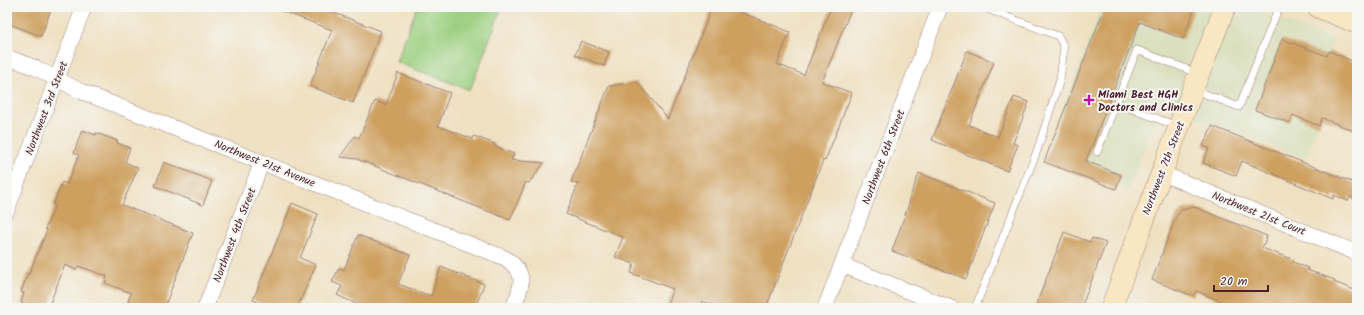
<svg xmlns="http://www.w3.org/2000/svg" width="1364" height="315" font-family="Kalam,sans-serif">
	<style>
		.built { fill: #dadfbd }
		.green { fill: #9bcf80; stroke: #727756 }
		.building { fill: #cea060 }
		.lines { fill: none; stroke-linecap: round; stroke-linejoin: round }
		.lane-casing { stroke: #9c8076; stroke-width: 8 }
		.street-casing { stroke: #9c8076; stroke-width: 16 }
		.secondary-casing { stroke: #9c8076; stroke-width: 22 }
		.lane { stroke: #fff; stroke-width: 7 }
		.street { stroke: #fff; stroke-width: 15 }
		.secondary { stroke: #f9e7c3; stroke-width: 21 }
		.poi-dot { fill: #b5179e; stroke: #f6f6f2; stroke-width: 1.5 }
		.labels { text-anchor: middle; stroke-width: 4; stroke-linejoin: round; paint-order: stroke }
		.poi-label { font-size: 11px; font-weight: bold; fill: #4a1f2b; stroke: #f6f6f2; text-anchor: start }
		.street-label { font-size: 11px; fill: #4a1f2b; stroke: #f6f6f2 }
	</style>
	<rect width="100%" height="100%" fill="#f6f6f2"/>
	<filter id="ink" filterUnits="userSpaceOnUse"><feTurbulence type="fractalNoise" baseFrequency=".025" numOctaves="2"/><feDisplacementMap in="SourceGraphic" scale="8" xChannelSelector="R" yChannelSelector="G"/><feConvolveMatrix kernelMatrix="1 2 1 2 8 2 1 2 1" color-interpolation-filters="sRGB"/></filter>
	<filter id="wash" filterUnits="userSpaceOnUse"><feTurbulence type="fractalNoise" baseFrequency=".012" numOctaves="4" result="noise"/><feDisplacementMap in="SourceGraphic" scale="16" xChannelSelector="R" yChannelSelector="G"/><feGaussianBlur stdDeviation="0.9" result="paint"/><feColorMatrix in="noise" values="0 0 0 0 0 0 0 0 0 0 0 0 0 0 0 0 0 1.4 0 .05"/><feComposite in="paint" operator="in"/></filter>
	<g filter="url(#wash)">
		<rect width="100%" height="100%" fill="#efe0c1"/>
		<polygon class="built" points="1101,7 1247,7 1334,40 1301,118 1318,125 1305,159 1162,105 1128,190 1044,160"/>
		<polygon class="green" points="417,7 502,7 470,90 396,62"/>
		<g id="blocks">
			<g class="building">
				<polygon points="7,7 52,7 41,36 7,23"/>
				<polygon points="274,7 319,7 381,31 353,103 310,86 332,30 274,8"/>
				<polygon points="712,7 728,7 790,32 777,64 804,75 831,7 852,7 822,82 852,93 825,161 823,160 766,308 721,308 702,301 699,308 665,308 673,289 631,273 634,264 615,257 623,237 566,214 578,184 571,182 609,86 637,82 668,119"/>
				<polygon points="1105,7 1195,7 1183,39 1140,22 1086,161 1121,175 1116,189 1044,162"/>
				<polygon points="1282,39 1327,56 1329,51 1357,63 1357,132 1322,118 1319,126 1293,115 1290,123 1255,110"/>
				<polygon points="581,41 609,52 604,66 575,55"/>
				<polygon points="967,51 994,62 969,125 998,137 1014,97 1029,102 1013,143 1018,145 1007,171 932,140"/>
				<polygon points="398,73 450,93 438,126 473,139 474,136 495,144 494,146 514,154 511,160 544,163 529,183 526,182 510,220 357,159 340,157 355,136 359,138 375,101 386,105"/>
				<polygon points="1212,126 1357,184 1357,200 1350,197 1348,201 1334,195 1333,199 1242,161 1236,176 1203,163 1209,148 1203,146"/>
				<polygon points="82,130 96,135 96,133 118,141 117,143 130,148 125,162 138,168 122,205 193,233 164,308 126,308 131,293 105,283 107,276 78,266 76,270 65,265 48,308 34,308 21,303 24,293 21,292 28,273 29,274 47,230 45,229 55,206 53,205 62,182 67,184 79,155 74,153"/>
				<polygon points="164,162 212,181 203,205 155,186"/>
				<polygon points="919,173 995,203 966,279 892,251 910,201 909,200"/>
				<polygon points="292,203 318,214 300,258 316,265 297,308 271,308 253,300"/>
				<polygon points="1194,207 1267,236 1262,248 1294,260 1293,262 1308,268 1307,270 1335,280 1334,282 1357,291 1357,308 1238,308 1196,291 1193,296 1152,280 1176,217 1181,210"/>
				<polygon points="1064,232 1090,242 1092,238 1106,243 1081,308 1035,308"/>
				<polygon points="358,235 410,255 398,284 431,296 441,267 484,284 475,308 365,308 337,295 342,286 332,282 339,268 344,270"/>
			</g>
		</g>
	</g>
	<g filter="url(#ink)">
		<use href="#blocks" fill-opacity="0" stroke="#9c8076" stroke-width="1"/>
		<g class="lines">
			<g class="lane-casing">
				<g id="lane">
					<polyline points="1195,90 1239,107 1279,7"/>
					<polyline points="1116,103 1177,126"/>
					<polyline points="1097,152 1137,50 1197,73"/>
					<polyline points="975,308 1037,151 1060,80 1064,47 1058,36 982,7"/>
				</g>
			</g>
			<g class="street-casing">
				<g id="street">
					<path d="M7,57l29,11 44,23 425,167c23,15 17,28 8,50"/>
					<polyline points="1161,173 1357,253"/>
					<polyline points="7,210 84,7"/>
					<polyline points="842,265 951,308"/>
					<polyline points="205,308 262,162"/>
					<polyline points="825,308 940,7"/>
				</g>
			</g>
			<g class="secondary-casing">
				<g id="secondary">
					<polyline points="1318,7 1357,23"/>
					<polyline points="1111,308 1193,89 1225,7"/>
				</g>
			</g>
			<use href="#lane" class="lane"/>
			<use href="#street" class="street"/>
			<use href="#secondary" class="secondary"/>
		</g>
	</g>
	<path class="poi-dot" d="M1087 94h4v4h4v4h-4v4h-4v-4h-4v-4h4z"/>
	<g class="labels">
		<g class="poi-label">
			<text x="1098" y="98">Miami Best HGH<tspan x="1098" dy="13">Doctors and Clinics</tspan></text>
		</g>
		<g class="street-label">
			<text transform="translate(46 108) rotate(-69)" y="4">Northwest 3rd Street</text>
			<text transform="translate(883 157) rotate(-69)" y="4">Northwest 6th Street</text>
			<text transform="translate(265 163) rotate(22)" y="4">Northwest 21st Avenue</text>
			<text transform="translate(1163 168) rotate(-69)" y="4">Northwest 7th Street</text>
			<text transform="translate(1259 213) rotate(22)" y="4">Northwest 21st Court</text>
			<text transform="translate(234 235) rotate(-69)" y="4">Northwest 4th Street</text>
		</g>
	</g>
	<rect width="1364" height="315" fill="none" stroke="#f6f6f2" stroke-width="24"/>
	<path d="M1214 285v6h54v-6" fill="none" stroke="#4a1f2b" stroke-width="2"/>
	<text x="1220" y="285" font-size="12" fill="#4a1f2b" stroke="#f6f6f2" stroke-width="3" paint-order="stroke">20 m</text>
</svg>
